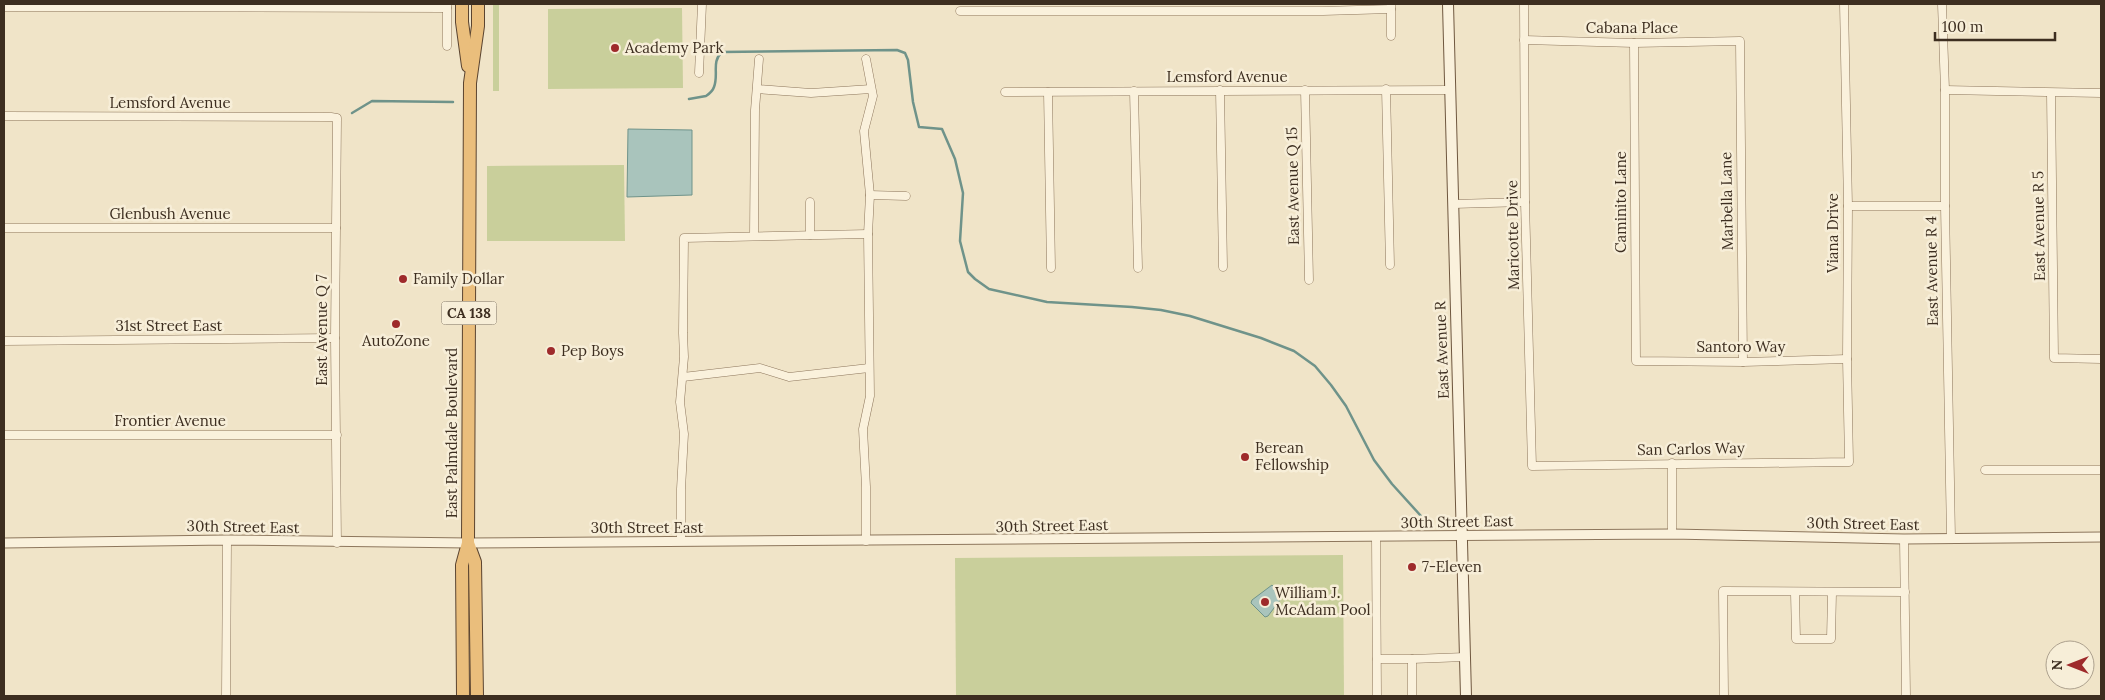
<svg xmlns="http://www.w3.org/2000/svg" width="2105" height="700" font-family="Lora,serif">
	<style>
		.green { fill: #c9cf9b }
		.water { fill: #a9c4bc; stroke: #6f938a }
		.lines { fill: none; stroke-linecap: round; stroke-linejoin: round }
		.stream { stroke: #6f938a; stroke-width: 2.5 }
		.minor-casing { stroke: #8d765c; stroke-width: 9 }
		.tertiary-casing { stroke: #8d765c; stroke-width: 11 }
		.secondary-casing { stroke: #6f573f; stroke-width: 12 }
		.trunk-casing { stroke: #5b4430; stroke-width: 14 }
		.minor { stroke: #faf1dc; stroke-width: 8 }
		.tertiary { stroke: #faf1dc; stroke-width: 9 }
		.secondary { stroke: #faf1dc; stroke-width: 10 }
		.trunk { stroke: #eabe7c; stroke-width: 12 }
		.poi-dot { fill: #9e2a2b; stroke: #f7eed8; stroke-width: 2 }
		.labels { text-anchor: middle; stroke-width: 5; stroke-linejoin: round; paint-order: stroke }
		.shield { fill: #f7eed8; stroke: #756857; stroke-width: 1 }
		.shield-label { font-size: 14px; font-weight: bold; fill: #3d2e20 }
		.street-label { font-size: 15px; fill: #3d2e20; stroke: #f7eed8 }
		.poi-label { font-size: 15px; fill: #3d2e20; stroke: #f7eed8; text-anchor: start }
	</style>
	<rect width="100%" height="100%" fill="#f0e4c8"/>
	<g class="green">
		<rect x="493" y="4" width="6" height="87"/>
		<polygon points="682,8 683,88 548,89 548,9"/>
		<polygon points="624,165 625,241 487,241 487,166"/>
		<polygon points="1343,555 1344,696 956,696 955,558"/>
	</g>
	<g class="water">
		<polygon points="628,129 692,130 692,195 627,197"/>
		<polygon points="1272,585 1283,596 1268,616 1265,617 1251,603 1252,600"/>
	</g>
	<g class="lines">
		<g class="stream">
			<path d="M689,99l17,-3c3,-2 7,-6 8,-9 5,-13 -3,-25 8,-35l175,-2 8,3 3,7 5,42 6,25 23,2 13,30 8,34 -3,48 8,31 7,7 14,10 58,13 85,5 29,3 29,6 71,22 33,13 21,15 16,19 15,21 28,54 18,24 29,32"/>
			<polyline points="352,113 372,101 453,102"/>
		</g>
		<g class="minor-casing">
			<g id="minor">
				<polyline points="1391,4 1391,36"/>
				<polyline points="1524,4 1525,202 1532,466 1849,462 1847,359 1848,206 1844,4"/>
				<polyline points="1942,4 1945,90 1945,206 1951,538"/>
				<polyline points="4,7 447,8"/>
				<polyline points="960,11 1323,11 1391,9"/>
				<polyline points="1524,40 1634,43 1740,41 1743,362"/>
				<polyline points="1634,43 1636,361 1743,362 1847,359"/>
				<polyline points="447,46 447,4"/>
				<polyline points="866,59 873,96 864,131 870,195 868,234 870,396 863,429 866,487 866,541"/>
				<polyline points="699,73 702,4"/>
				<polyline points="757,89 811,93 871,89"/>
				<polyline points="1386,89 1390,265"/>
				<polyline points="1220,90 1223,267"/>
				<polyline points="1305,90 1309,280"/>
				<polyline points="1945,90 2101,93"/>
				<polyline points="1134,91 1138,268"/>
				<polyline points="1005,92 1450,90"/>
				<polyline points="1048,92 1051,268"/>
				<polyline points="2051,93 2054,358 2101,359"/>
				<polyline points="4,116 331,117 337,118 335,338 337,543"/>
				<polyline points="870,195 906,196"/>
				<polyline points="1453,204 1525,202"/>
				<polyline points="1848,206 1945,206"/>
				<polyline points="4,228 336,228"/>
				<polyline points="810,235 810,202"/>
				<polyline points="754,236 755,110 759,59"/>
				<polyline points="4,341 335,338"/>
				<polyline points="683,377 760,368 789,377 869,368"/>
				<polyline points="4,435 337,435"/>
				<polyline points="1672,463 1672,534"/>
				<polyline points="1985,470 2101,470"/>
				<polyline points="1376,537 1377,696"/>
				<polyline points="1904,539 1906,696"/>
				<polyline points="681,541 681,489 684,434 680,402 684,357 683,333 684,238 868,234"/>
				<polyline points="1795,593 1796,639 1831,639 1832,593"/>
				<polyline points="1377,659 1412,659 1412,696"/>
				<polyline points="1412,659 1465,657"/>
				<polyline points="226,696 227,540"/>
				<polyline points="1724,696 1723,591 1905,592"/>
			</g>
		</g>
		<g class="tertiary-casing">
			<polyline id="tertiary" points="4,543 227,540 468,543 1672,534 1904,539 2101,537"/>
		</g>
		<g class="secondary-casing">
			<polyline id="secondary" points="1448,4 1466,696"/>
		</g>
		<g class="trunk-casing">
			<g id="trunk">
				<polyline points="462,4 462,22 468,66"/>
				<polyline points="468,543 475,562 477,696"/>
				<polyline points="463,696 462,565 468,543 470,83 478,26 478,4"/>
			</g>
		</g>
		<use href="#minor" class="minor"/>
		<use href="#tertiary" class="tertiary"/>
		<use href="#secondary" class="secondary"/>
		<use href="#trunk" class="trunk"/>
	</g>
	<g class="poi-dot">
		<circle cx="615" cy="48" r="5"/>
		<circle cx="403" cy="279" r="5"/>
		<circle cx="396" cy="324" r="5"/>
		<circle cx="551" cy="351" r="5"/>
		<circle cx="1245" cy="457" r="5"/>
		<circle cx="1412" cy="567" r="5"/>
		<circle cx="1265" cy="602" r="5"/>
	</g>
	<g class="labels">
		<rect class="shield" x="441.5" y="301.5" width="55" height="23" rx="4"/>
		<g class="shield-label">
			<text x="469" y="318">CA 138</text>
		</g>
		<g class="street-label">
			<text x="1632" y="33">Cabana Place</text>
			<text x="1227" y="82">Lemsford Avenue</text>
			<text x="170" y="108">Lemsford Avenue</text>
			<text transform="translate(1293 186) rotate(-91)" y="5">East Avenue Q 15</text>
			<text transform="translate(1727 201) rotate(-91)" y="5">Marbella Lane</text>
			<text transform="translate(1621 202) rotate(-90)" y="5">Caminito Lane</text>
			<text x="170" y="219">Glenbush Avenue</text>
			<text transform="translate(2039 226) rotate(-91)" y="5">East Avenue R 5</text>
			<text transform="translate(1833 233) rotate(-90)" y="5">Viana Drive</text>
			<text transform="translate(1513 235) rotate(-91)" y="5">Maricotte Drive</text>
			<text transform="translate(1932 271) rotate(-91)" y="5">East Avenue R 4</text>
			<text x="169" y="331">31st Street East</text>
			<text transform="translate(322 330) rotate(-90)" y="5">East Avenue Q 7</text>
			<text x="1741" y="352">Santoro Way</text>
			<text transform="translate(1442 350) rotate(-92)" y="5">East Avenue R</text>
			<text x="170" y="426">Frontier Avenue</text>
			<text transform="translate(452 433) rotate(-90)" y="5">East Palmdale Boulevard</text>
			<text transform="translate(1691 449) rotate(-1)" y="5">San Carlos Way</text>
			<text transform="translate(1457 522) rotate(-1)" y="5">30th Street East</text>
			<text transform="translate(1863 524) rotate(1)" y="5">30th Street East</text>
			<text transform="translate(1052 526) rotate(-1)" y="5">30th Street East</text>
			<text transform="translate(243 527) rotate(1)" y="5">30th Street East</text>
			<text x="647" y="533">30th Street East</text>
		</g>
		<g class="poi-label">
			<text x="625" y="53">Academy Park</text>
			<text x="413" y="284">Family Dollar</text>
			<text x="396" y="346" text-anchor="middle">AutoZone</text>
			<text x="561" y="356">Pep Boys</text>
			<text x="1255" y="453">Berean<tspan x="1255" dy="17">Fellowship</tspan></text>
			<text x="1422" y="572">7-Eleven</text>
			<text x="1275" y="598">William J.<tspan x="1275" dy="17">McAdam Pool</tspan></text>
		</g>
	</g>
	<rect width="2105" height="700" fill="none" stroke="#3d2e20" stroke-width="10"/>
	<g transform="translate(2070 665) rotate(270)"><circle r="24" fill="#f7eed8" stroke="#ada18e"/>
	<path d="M0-4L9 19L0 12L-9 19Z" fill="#9e2a2b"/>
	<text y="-8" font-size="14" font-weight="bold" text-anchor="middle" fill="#3d2e20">N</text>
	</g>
	<path d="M1935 32v8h120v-8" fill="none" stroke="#3d2e20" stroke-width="2.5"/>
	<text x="1942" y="32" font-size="15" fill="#3d2e20" stroke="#f7eed8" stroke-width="4" paint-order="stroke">100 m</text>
</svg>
